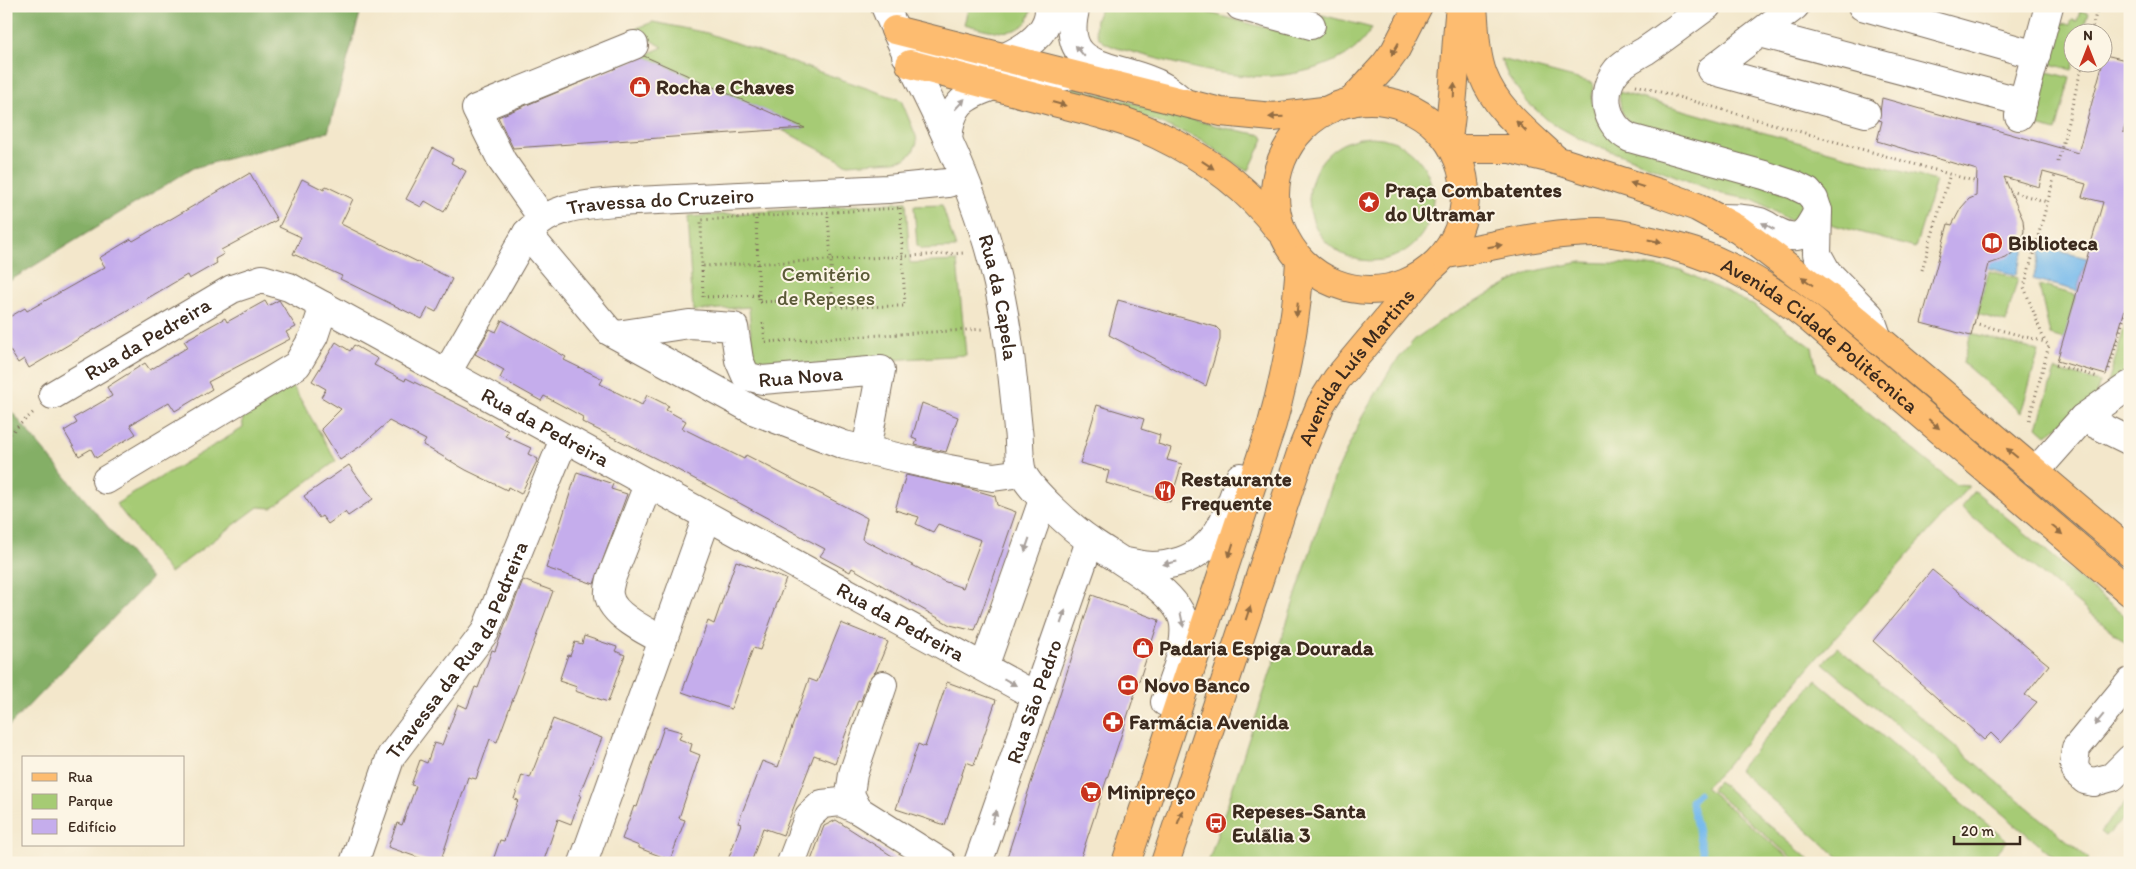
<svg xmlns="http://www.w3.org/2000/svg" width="2136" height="869" font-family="Itim,sans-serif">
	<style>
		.green { fill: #a6cb74; stroke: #707a49 }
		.forest { fill: #84af66; stroke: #606c42 }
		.water { fill: #76baec; stroke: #587285 }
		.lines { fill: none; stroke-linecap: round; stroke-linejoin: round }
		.stream { stroke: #76baec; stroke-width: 7 }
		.building { fill: #c5adec }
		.minor-casing { stroke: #7b6c5b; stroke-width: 30 }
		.major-casing { stroke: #7b6c5b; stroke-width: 30 }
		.path { stroke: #7b6c5b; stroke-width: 3; stroke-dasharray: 1 4; stroke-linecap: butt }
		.minor { stroke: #fff; stroke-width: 28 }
		.major { stroke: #fdbc70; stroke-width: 28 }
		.oneway { fill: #926c43 }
		.oneway2 { fill: #a79f9a }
		.labels { text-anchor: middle; stroke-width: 4; stroke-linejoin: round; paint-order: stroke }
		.poi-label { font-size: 21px; font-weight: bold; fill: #3b2a1e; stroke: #fcf5e5; text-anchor: start }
		.street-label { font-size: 21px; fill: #3b2a1e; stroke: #fcf5e5 }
		.park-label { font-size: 21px; fill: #5b5a38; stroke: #fcf5e5 }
	</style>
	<rect width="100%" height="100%" fill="#fcf5e5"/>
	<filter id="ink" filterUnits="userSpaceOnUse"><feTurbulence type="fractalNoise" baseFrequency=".02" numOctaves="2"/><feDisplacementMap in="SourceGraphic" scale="10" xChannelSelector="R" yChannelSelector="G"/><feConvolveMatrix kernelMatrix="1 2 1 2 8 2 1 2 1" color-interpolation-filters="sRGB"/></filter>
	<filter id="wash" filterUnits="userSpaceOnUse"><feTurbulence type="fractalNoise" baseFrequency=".0096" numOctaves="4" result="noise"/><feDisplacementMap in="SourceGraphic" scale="20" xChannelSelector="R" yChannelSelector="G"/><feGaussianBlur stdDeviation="1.12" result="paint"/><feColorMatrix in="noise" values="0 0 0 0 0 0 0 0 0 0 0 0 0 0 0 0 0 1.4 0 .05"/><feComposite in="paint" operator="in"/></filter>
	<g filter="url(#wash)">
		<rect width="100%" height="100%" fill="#f3e7cb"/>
		<g class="green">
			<path d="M969,6h63c-5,38 -44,24 -68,18z"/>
			<path d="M1104,6h79l121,32c13,-1 15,-13 18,-23l50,13c-14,22 -26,29 -50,38 -69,25 -138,-1 -205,-18 -5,-2 -11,-4 -15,-7 -10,-9 -8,-26 2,-35z"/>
			<polygon points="2080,11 2088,13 2082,32 2074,32 2074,63 2072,70 2043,62 2055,21 2070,25 2072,20 2077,21"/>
			<polygon points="653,22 707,33 901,100 916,136 917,143 912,153 905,159 894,161 847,164 782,130 804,128 643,56 663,47 632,30"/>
			<polygon points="1501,59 1593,83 1592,100 1598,120 1808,202 1797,225 1755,200 1722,194 1580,139 1550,122 1527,102 1508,76"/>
			<polygon points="2041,70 2070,78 2056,131 2026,123"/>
			<polygon points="1070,86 1225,128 1262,135 1264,139 1249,170 1243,169 1200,139 1139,115 1054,90"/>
			<path d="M1619,92l317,89 -21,67 -88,-25 3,-13 -190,-81c-19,-11 -19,-16 -21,-37z"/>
			<circle cx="1371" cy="199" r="62"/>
			<polygon points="906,202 910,263 957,261 966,355 753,369 749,307 693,311 687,217"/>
			<polygon points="942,205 956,248 921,249 917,245 914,206"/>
			<polygon points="1581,262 1632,264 1681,270 1753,305 1812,347 1817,371 1956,485 1969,486 1816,659 1720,773 1705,787 1795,863 1208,863 1335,476 1362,417 1393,365 1415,339 1448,316 1530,272"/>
			<polygon points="1989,271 2018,278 2006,322 1977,314"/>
			<polygon points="2039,285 2076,295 2064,339 2050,335"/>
			<polygon points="2130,308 2130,373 2106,390"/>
			<polygon points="1971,333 2039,351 2021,413 1963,363"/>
			<polygon points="2055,370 2100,382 2095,398 2046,435 2037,427"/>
			<polygon points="291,383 336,461 272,508 258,507 170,573 116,504 243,428 242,410"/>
			<polygon points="1975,491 2130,621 2130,641 2127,644 1961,507"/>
			<polygon points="1837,647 2089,859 2085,863 2061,863 1823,663"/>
			<polygon points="1816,680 2007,841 1988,863 1845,863 1738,770"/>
			<polygon points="1718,781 1813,863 1798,863 1711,789"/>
			<polygon points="2130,797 2130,813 2105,836 2100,832"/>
		</g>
		<g class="forest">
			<polygon points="6,6 362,6 328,132 193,168 6,283"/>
			<polygon points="6,405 151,579 6,729"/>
		</g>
		<g class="water">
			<polygon points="2021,242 2026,243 2016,275 1988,268 1984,262"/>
			<polygon points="2042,247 2087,258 2077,291 2033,279"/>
		</g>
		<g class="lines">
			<polyline class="stream" points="1698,794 1691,801 1705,863"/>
		</g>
		<g id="blocks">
			<g class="building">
				<polygon points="2105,55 2130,61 2130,111 2123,132 2130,134 2130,292 2106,375 2057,361 2103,202 2082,197 2086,184 2043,172 2039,187 2004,177 2023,220 2024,231 2021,242 2015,251 2006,258 1989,264 1971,336 1921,323 1948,224 1952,225 1961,208 1969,199 1976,196 1977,170 1877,141 1882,121 1879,120 1882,98 2078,153"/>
				<polygon points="644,56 805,128 513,148 498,117"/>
				<polygon points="433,148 453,159 451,163 466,171 444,212 425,201 421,207 406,199"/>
				<polygon points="250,173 277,220 221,250 224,254 215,259 217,263 189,279 187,275 29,368 24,359 18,363 6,344 6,319 25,308 27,311 105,267 99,258 131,239 133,241"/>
				<polygon points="302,179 324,190 326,186 353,199 341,224 452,279 436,312 428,308 422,319 340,279 342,276 293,254 301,237 279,227"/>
				<polygon points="279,300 296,327 286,332 290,339 208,382 212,389 175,411 169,402 130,425 136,434 96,458 91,449 79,456 64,431 77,423 74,418 112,396 107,387 145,363 150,370 188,347 184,341 225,318 227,322 265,301 268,306"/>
				<polygon points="1118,300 1216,327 1220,331 1220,340 1206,386 1109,335"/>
				<polygon points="502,320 566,357 564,360 603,379 600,384 642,405 647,395 669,406 666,410 686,421 682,428 744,459 746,455 867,518 862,539 943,581 963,588 981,540 938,524 933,532 916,524 919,517 895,510 906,475 971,489 995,496 997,505 1016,512 975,631 950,625 852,568 850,572 820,556 825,549 663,462 582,422 583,417 563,406 544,396 541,401 500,378 504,370 475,354 490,329 496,332"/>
				<polygon points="336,342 350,351 354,345 378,359 374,365 405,381 406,378 470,410 508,431 505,436 531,448 528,454 538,459 521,494 508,487 507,490 466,470 423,445 426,440 389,421 362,445 340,460 321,429 341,409 321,397 326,389 312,381"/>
				<polygon points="922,403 958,417 946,452 915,445 917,440 912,438"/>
				<polygon points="1097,405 1144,419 1141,429 1160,435 1158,444 1171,448 1167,460 1182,464 1170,502 1106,483 1109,471 1080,463"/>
				<polygon points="349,465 373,499 348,516 345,512 328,524 322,516 319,518 304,496"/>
				<polygon points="577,472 613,484 611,489 627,494 594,584 546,568"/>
				<polygon points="736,561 786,579 760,650 753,648 731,709 682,692 708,621 714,624"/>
				<polygon points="1932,570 2049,665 2025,695 2037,702 2001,743 1991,733 1984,740 1873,641"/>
				<polygon points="523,580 553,591 497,742 490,739 476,779 468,777 440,863 434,863 388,847 397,823 402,825 416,786 411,785 420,760 427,763 434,743 442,745 458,704 467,708 475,687 478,688 492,650 495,651"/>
				<polygon points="1092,595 1159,620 1119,742 1079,863 1005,863"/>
				<polygon points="841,623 888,642 876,671 868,680 861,701 858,700 835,763 814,755 783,835 763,828 751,863 727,863 741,824 738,823 762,761 778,767 809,679 817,682"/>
				<polygon points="584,636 617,647 615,651 625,655 608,702 575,691 577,687 559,681 568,655 570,656 575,642 582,644"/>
				<polygon points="947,682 996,700 974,765 966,762 945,825 896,809 918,744 925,747"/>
				<polygon points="553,719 602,738 579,795 581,795 571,824 558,819 543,863 492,863 500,840 504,841 518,800 514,799 522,775 530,778"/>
				<polygon points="664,727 682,732 679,739 692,744 690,751 700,755 679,818 685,820 670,860 639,848 639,846 622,839 634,806 637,807"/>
				<polygon points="836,820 903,863 810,863 824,826"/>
			</g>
		</g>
	</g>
	<g filter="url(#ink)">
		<use href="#blocks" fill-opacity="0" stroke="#7b6c5b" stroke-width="1"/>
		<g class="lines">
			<g class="minor-casing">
				<g id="minor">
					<path id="s1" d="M885,6c19,46 43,89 63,134 21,46 39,94 50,144 11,48 15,97 20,146 2,11 0,34 5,44 9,18 50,55 68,67 25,18 89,51 93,83 3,23 -11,56 -19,78"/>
					<path d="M1076,6c-17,62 30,57 73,74 12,4 22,11 32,20"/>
					<polyline points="1240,6 1311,25"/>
					<path d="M1707,6c-21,15 -41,31 -62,45 -10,6 -21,11 -28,19 -19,23 -11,56 13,68l134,37 30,10 14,7 6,7 4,12 -1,43 10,18 43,44 8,23"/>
					<polyline points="1795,6 1711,70 1866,113"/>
					<polyline points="1862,6 2036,55"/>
					<polyline points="1760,33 2023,102"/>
					<polyline points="906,55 919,51 1040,81 1072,75"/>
					<path d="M1005,57c20,-9 46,-25 44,-51"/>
					<polyline points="2019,116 2049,6"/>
					<path d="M948,139c3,-35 14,-42 45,-53"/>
					<path d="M1717,218c15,0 29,0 43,4 5,2 10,5 14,8 26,14 32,4 44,-19"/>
					<polyline points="543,219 502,161 476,109 634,45"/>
					<polyline points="527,233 609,331 755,411 844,445 949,469 993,477 1022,473"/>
					<path id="s2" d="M617,335l72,-11 45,3 5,33 7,16 16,4 119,-10 -15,80"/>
					<path id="s3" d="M446,374l81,-141c26,-27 53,-28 88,-31l273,-13 60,-6 15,-6"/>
					<path id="s4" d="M53,395l179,-106 30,-10 27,8 747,409"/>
					<polyline points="2083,418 2130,441"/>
					<polyline points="2035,472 2083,418 2130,385"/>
					<polyline points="106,480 297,365 314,336 324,306"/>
					<path d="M648,485l-37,94c-1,5 -3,11 -2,16 2,19 38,37 54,45"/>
					<path d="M1124,562c9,1 18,3 27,4 10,0 21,-2 30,-5 38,-13 48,-50 59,-84"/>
					<polyline points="984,667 1043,500"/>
					<polyline points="2130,682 2076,748 2074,765 2077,773 2085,780 2094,782 2112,777 2130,759"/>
					<polyline points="858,810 850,794 853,774 883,685"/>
					<path id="s5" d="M354,863l37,-107 94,-124 79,-193"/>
					<polyline points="583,863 707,517"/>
					<polyline points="791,863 809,816 822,804 841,802 858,810 942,863"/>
					<path id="s6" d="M978,863l112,-322"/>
				</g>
			</g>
			<g class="major-casing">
				<g id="major">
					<path d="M1473,6c2,22 2,48 10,69 13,35 47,60 73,85"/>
					<polyline points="895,30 1221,112 1273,117 1323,111"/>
					<path d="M910,64c42,11 83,22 125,33 41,11 85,20 123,38 46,22 91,54 121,95"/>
					<circle cx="1370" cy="195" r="95"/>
					<polyline points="1351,102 1384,66 1395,51 1418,6"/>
					<path d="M1448,138c7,-44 7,-88 12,-132"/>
					<polyline points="1454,149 1510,149 1556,160 1659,193 1697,207 1739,230 1836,303 2130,552"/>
					<path id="s7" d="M1446,254c50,-8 101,-22 152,-22 16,0 33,4 49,8 67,13 109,37 163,79l320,273"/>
					<path d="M1126,863l146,-439c15,-54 25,-107 28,-163"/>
					<path id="s8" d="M1165,863l137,-413 19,-46 16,-25 87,-104"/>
				</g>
			</g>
			<g class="path">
				<polyline points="2091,32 2098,6"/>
				<polyline points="1636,85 1977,182"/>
				<polyline points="2058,162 2083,62"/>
				<polyline points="2010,191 2047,202"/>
				<polygon points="900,208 905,306 837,307 836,298 832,299 831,260 702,266 701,220"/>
				<polyline points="828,216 831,260 965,253"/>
				<polyline points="756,219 759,295"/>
				<polyline points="702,266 703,297 759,295 759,302 832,299"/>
				<polyline points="1922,270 1950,174"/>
				<polyline points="763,323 765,342 983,329"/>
				<polyline points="1974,323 2045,342"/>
				<polyline points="2056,365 2098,377"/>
				<polyline points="2109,369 2130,297"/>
				<polyline points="2029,420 2049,345 2045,342 2024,287 2055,175"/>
				<polyline points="6,437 35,411"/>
			</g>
			<use href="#minor" class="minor"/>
			<use href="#major" class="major"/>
		</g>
		<defs><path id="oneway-solid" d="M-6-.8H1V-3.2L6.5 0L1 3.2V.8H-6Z" transform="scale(1.25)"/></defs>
		<g class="oneway">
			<use href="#oneway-solid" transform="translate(1395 49) rotate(120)"/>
			<use href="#oneway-solid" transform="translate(1454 90) rotate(-88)"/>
			<use href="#oneway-solid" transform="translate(1059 104) rotate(15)"/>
			<use href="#oneway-solid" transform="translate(1276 117) rotate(178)"/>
			<use href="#oneway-solid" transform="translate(1521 126) rotate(-136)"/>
			<use href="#oneway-solid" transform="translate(1208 165) rotate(34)"/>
			<use href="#oneway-solid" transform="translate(1637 185) rotate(-162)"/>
			<use href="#oneway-solid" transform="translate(1655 241) rotate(11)"/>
			<use href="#oneway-solid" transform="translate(1495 246) rotate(-9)"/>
			<use href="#oneway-solid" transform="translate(1807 281) rotate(-143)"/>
			<use href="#oneway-solid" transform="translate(1297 310) rotate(96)"/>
			<use href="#oneway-solid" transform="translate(1934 424) rotate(41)"/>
			<use href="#oneway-solid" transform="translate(2012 453) rotate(-140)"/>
			<use href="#oneway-solid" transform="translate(2057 530) rotate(40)"/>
			<use href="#oneway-solid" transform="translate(1231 550) rotate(108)"/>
			<use href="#oneway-solid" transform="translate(1248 613) rotate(-72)"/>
			<use href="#oneway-solid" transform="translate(1180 817) rotate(-71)"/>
		</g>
		<g class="oneway2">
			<use href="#oneway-solid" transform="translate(1080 51) rotate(-130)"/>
			<use href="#oneway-solid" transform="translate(960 104) rotate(-47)"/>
			<use href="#oneway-solid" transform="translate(1768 226) rotate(-152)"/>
			<use href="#oneway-solid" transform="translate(1027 545) rotate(109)"/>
			<use href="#oneway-solid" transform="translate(1170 563) rotate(168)"/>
			<use href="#oneway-solid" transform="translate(1063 617) rotate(-71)"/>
			<use href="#oneway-solid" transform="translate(1182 620) rotate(78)"/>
			<use href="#oneway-solid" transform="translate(1010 682) rotate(29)"/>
			<use href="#oneway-solid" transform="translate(2099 720) rotate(129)"/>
			<use href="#oneway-solid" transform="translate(994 817) rotate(-71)"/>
		</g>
	</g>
	<defs>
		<g id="shop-disc" transform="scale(1.125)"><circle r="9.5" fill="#c8321e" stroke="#fcf5e5"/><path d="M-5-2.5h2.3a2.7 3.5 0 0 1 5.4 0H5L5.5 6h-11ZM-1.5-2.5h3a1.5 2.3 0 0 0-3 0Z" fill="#fff"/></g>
		<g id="sight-disc" transform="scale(1.125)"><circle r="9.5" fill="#c8321e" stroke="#fcf5e5"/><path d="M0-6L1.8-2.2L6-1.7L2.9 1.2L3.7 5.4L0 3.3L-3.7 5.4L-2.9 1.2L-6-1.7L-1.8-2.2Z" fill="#fff"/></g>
		<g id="library-disc" transform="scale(1.125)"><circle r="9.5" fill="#c8321e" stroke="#fcf5e5"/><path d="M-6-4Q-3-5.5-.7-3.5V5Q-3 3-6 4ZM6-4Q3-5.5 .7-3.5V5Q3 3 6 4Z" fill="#fff"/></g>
		<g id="restaurant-disc" transform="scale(1.125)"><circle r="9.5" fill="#c8321e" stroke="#fcf5e5"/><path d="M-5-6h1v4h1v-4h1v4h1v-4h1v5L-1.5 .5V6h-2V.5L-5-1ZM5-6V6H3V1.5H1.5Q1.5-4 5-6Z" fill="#fff"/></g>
		<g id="bank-disc" transform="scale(1.125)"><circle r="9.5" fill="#c8321e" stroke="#fcf5e5"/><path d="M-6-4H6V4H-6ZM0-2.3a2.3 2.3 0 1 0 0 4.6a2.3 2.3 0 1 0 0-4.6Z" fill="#fff"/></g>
		<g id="pharmacy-disc" transform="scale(1.125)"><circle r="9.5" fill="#c8321e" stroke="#fcf5e5"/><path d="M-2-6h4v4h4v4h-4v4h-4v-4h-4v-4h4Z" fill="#fff"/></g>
		<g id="supermarket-disc" transform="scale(1.125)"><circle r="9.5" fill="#c8321e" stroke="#fcf5e5"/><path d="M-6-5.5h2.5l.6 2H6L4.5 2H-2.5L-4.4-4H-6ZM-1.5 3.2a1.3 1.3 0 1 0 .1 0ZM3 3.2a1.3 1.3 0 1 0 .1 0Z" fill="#fff"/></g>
		<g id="bus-disc" transform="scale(1.125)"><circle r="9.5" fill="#c8321e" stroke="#fcf5e5"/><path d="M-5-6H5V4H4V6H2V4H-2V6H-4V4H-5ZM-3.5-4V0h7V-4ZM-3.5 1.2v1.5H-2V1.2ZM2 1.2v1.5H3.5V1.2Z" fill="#fff"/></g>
	</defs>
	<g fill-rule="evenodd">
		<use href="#shop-disc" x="640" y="87"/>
		<use href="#sight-disc" x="1369" y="202"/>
		<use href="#library-disc" x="1992" y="243"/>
		<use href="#restaurant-disc" x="1165" y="491"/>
		<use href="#shop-disc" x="1143" y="648"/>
		<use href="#bank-disc" x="1128" y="685"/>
		<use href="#pharmacy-disc" x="1113" y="722"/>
		<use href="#supermarket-disc" x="1091" y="792"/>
		<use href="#bus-disc" x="1216" y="823"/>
	</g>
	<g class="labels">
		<g class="poi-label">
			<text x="656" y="94">Rocha e Chaves</text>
			<text x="1385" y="197">Praça Combatentes<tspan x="1385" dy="24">do Ultramar</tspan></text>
			<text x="2008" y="250">Biblioteca</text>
			<text x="1181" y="486">Restaurante<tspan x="1181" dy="24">Frequente</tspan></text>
			<text x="1159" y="655">Padaria Espiga Dourada</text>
			<text x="1144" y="692">Novo Banco</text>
			<text x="1129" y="729">Farmácia Avenida</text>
			<text x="1107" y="799">Minipreço</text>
			<text x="1232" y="818">Repeses-Santa<tspan x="1232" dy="24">Eulãlia 3</tspan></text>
		</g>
		<g class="street-label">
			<text dy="7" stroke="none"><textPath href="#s3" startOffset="304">Travessa do Cruzeiro</textPath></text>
			<text dy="7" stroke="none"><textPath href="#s1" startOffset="314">Rua da Capela</textPath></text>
			<text dy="7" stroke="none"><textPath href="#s7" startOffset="404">Avenida Cidade Politécnica</textPath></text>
			<text dy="7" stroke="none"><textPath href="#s4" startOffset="110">Rua da Pedreira</textPath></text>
			<text dy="7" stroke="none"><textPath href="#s8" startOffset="535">Avenida Luís Martins</textPath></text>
			<text dy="7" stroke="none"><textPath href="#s2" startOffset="224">Rua Nova</textPath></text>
			<text dy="7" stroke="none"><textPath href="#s4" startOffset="560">Rua da Pedreira</textPath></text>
			<text dy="7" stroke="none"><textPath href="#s4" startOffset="965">Rua da Pedreira</textPath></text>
			<text dy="7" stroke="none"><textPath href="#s5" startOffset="239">Travessa da Rua da Pedreira</textPath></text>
			<text dy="7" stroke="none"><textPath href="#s6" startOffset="171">Rua São Pedro</textPath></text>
		</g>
		<g class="park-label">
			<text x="826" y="281">Cemitério<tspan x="826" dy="24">de Repeses</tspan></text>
		</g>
	</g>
	<rect width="2136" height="869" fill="none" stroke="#fcf5e5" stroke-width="25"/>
	<rect x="22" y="756" width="162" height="90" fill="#fcf5e5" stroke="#afa495"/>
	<rect x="32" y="773" width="25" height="8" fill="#fdbc70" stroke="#afa495"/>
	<text x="68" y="782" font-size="15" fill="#3b2a1e">Rua</text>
	<rect x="32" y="794" width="25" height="15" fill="#a6cb74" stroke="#afa495"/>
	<text x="68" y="806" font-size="15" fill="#3b2a1e">Parque</text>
	<rect x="32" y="819" width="25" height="15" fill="#c5adec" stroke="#afa495"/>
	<text x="68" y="832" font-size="15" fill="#3b2a1e">Edifício</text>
	<g transform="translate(2088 48)"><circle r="24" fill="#fcf5e5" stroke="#afa495"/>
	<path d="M0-4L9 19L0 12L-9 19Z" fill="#c8321e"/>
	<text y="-8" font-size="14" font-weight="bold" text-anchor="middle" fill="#3b2a1e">N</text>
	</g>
	<path d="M1954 836v8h66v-8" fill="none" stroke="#3b2a1e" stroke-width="2.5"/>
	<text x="1961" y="836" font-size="15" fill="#3b2a1e" stroke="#fcf5e5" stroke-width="4" paint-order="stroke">20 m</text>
</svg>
